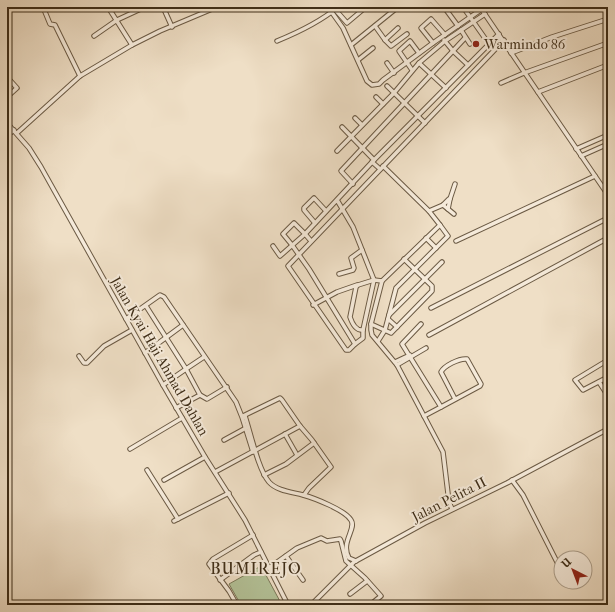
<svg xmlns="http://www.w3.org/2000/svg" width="615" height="612" font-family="'IM FELL French Canon',serif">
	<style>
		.green { fill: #b4c399; stroke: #7a7858 }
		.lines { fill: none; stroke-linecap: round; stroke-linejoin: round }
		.minor-casing { stroke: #6b5a44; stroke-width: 5.5 }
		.minor { stroke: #f5eada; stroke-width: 3.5 }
		.poi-dot { fill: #8f2418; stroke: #f5eada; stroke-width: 1.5 }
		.labels { text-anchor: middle; stroke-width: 4; stroke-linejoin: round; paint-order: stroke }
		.poi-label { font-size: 14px; fill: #3f2e18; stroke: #f5eada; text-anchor: start }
		.street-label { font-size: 14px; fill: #3f2e18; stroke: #f5eada }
		.quarter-label { font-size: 16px; letter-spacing: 1px; fill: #3f2e18; stroke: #f5eada }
	</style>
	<rect width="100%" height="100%" fill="#efdfc6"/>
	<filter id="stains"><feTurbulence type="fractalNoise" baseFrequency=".005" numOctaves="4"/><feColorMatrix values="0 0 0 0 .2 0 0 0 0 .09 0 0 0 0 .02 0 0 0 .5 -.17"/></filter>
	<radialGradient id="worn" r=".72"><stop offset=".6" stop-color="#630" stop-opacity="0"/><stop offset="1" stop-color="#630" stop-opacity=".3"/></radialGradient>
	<polygon class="green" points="261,566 282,605 241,605 229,584"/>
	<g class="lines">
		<g class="minor-casing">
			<g id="minor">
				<polyline points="43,7 50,24 55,25 80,76"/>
				<polyline points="108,7 132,45 160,31 217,7"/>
				<polyline points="163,7 172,27"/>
				<polyline points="328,7 343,28 367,81 372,85 379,84 383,80 433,43 482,9"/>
				<polyline points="333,7 347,23 366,7"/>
				<polyline points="444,7 458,26"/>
				<polyline points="463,7 489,44"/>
				<polyline points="480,7 608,195"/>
				<polyline points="375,26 385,40 391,46 407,34"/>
				<polyline points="461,30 470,44"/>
				<polyline points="94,36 117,20 145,7"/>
				<polyline points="385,40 398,28"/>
				<polyline points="444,40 453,51 468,65"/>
				<path d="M277,41c22,-9 43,-19 61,-34"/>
				<polyline points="433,43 421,28 431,19 445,35"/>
				<polyline points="351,45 398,7"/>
				<polyline points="511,53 552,37 608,19"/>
				<polyline points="358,60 373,48"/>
				<polyline points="387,63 394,73"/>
				<polyline points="419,63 445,41 485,14"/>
				<polyline points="412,70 399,51 410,41 419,53"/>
				<polyline points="7,77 17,88 7,97"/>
				<polyline points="501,83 524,73 608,43"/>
				<polyline points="387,86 425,123"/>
				<polyline points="538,92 608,65"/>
				<polyline points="376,97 383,104"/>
				<polyline points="355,118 362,125"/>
				<polyline points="7,123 29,148 41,167 163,385 205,457 245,520 288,605"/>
				<polyline points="342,127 374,160"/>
				<polyline points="17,133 80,76 132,45"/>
				<polyline points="7,136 14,130"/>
				<polyline points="576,149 608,135"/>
				<polyline points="337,151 394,93 419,63 446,88"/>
				<polyline points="581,156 608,144"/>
				<polyline points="372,162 380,169"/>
				<polyline points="353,184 341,171 465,38"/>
				<polyline points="450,199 455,184"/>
				<polyline points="337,200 353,227 374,280 363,330 363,338 355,344 309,269 292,245 283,234 294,223 305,234 374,160 499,34"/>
				<polyline points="443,205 454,214"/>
				<polyline points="429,211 443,205 449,199 450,199 448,209"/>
				<polyline points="315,223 304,210 304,208 314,198 326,211"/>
				<polyline points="426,238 436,248"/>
				<polyline points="456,241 595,176"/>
				<polyline points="273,246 280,256 305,234 311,241"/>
				<polyline points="339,274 353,270 354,268 351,258 362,250"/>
				<polyline points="382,281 371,324 371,330 372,335 397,365 426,348"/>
				<polyline points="313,305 337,292 357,285"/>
				<polyline points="146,306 186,369 204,357"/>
				<polyline points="431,308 608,218"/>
				<polyline points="389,315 442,262"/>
				<polyline points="126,319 160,295 164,297 236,402 242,417 253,452"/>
				<polyline points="388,319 397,327"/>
				<polyline points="371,324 391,333 432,291 432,286 404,259"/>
				<polyline points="421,324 402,344 441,407 424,416 443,452 449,502 452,509"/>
				<path d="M363,330c-7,1 -11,-7 -13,-13l6,-30 2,-2 16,-5 8,1 58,-56 -11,-14 -46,-45"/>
				<polyline points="429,335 608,238"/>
				<polyline points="378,341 385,330 396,288 448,236 440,225"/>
				<polyline points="355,344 349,350 346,350 288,266 504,40"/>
				<polyline points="145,353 183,325"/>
				<polyline points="79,356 84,363 87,363 104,346 132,330"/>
				<polyline points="608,360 575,380 583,390 608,377"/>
				<polyline points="395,362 410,355"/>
				<polyline points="397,365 424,416"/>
				<polyline points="599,382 608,396"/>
				<polyline points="163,385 186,369 200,395 176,408"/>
				<polyline points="200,395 207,399 227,387"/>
				<path d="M441,407l39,-21 1,-2 -14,-25c-8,-1 -23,7 -26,13l14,27"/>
				<polyline points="243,416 280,398 282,400 300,426 312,440 331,467 309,488 304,495"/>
				<path d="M245,416c6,18 13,53 24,66 8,9 23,10 34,13 11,3 42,15 48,25 6,9 -11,22 -2,38l7,3"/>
				<polyline points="285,434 297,455"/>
				<polyline points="224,440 246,428"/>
				<polyline points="130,449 182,418"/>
				<polyline points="147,470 178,519"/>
				<polyline points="215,472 300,426"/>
				<polyline points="264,475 286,464 314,443"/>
				<polyline points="164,480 205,457"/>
				<polyline points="512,480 523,495 558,564"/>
				<polyline points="174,521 229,493"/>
				<polyline points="286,556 303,580"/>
				<polyline points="269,568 297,548 321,538 327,541 340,539 341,541 346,561 365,578 381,596 370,605"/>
				<polyline points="220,580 254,555 261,552"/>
				<polyline points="350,594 367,581"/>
				<polyline points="237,605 229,591 209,564 213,559 253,535"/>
				<polyline points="311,605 354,562 425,523 507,483 608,429"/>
			</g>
		</g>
		<use href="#minor" class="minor"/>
	</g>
	<circle class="poi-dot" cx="476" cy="44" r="4"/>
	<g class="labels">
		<g class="poi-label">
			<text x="484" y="49">Warmindo 86</text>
		</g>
		<g class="street-label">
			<text transform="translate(160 356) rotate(60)" y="5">Jalan Kyai Haji Ahmad Dahlan</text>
			<text transform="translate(449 499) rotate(-27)" y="5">Jalan Pelita II</text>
		</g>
		<g class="quarter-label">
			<text x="256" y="574">BUMIREJO</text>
		</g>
	</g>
	<rect width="615" height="612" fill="none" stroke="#efdfc6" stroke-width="24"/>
	<rect x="8" y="8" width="599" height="596" fill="none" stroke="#3f2e18" stroke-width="2"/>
	<rect x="12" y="12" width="591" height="588" fill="none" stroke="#3f2e18"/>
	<g transform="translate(573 570) rotate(318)"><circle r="19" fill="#f5eada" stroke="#ac9f8c"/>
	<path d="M0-3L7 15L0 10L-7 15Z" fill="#8f2418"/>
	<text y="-6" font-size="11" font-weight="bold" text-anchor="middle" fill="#3f2e18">U</text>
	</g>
	<rect width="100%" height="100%" filter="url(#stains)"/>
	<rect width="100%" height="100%" fill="url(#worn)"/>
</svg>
